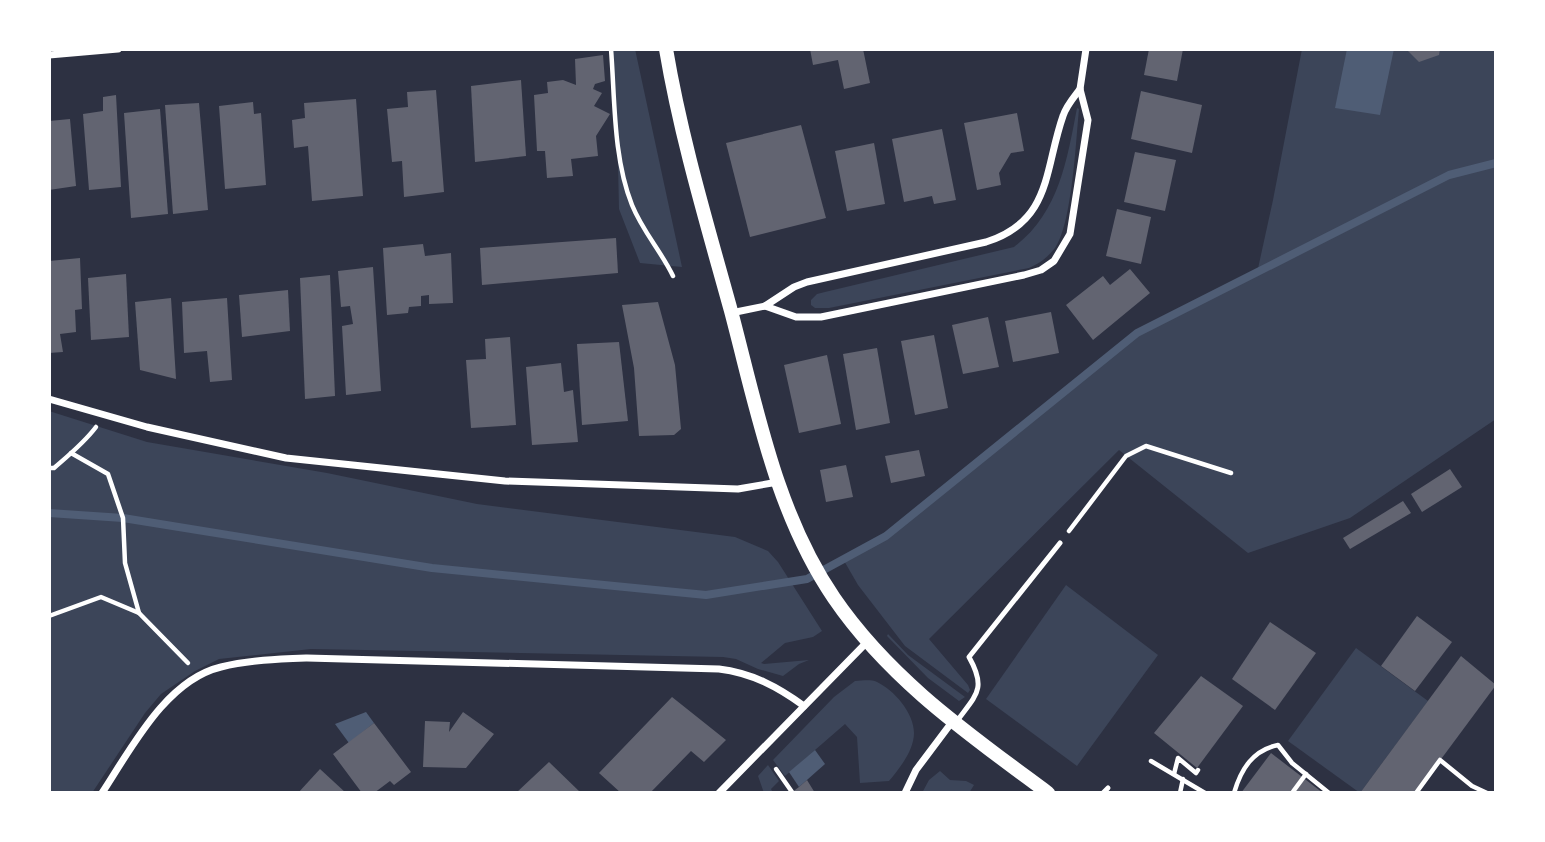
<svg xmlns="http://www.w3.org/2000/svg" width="1545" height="842" font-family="'Alegreya Sans',sans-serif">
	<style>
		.green { fill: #3c4559 }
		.water { fill: #4f5d75 }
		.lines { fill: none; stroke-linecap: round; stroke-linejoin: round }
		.stream { stroke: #4f5d75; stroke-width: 8 }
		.building { fill: #626471 }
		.path { stroke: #fff; stroke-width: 4.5 }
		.service { stroke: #fff; stroke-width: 5 }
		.minor { stroke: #fff; stroke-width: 7 }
		.secondary { stroke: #fff; stroke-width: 14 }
	</style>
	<rect width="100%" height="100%" fill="#2d3142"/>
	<g class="green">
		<polygon points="611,49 635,49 682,267 640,263 619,209 618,164"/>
		<polygon points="1302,49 1496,49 1496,419 1350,518 1248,553 1119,450 929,639 968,685 970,690 968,693 905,646 858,585 843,559 886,536 1137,333 1257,273 1273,200"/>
		<path d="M1077,108l2,1c-3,31 -7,116 -24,139 -8,10 -15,15 -26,20l-200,40h-14l-4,-3v-5l6,-6 8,-2 189,-45c45,-34 53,-87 63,-139z"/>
		<polygon points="49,411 147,442 327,473 477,504 735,537 768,551 778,562 822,631 813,637 785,643 761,663 764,664 809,660 799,664 783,676 758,669 736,659 723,657 311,649 219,659 195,671 161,694 145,713 92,793 49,793"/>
		<polygon points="1066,585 1158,655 1077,766 986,699"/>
		<polygon points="888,634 908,655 965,697 959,701 928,678 887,636"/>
		<polygon points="1356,648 1428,701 1360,793 1288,741"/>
		<path d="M855,681c7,0 15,-2 22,1 17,8 37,31 37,51 0,17 -14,35 -25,48l-29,2 -3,-46 -12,-13 -60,52 -12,-16 61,-63z"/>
		<polygon points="768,765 779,781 771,789 773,793 764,793 758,776"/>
		<polygon points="940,771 950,780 966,781 974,785 969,793 922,793 929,780"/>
	</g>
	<g class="water">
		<polygon points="1347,49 1394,49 1380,115 1335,108"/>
		<polygon points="366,712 374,723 349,743 335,724"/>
		<polygon points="815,750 825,764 799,787 789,772"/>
	</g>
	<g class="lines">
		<polyline class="stream" points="49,513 123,518 432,568 706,595 807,579 886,536 1137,333 1449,175 1496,163"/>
	</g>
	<g class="building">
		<polygon points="810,49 863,49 870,83 844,89 838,60 813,65"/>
		<polygon points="1149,49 1183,49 1177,81 1144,75"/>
		<polygon points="1406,49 1440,49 1439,55 1419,62"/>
		<polygon points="603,55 605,81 595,84 593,89 602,93 594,106 610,114 596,136 598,156 571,159 573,176 547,178 545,151 537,151 534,95 548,93 547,82 563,80 576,85 575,59"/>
		<polygon points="521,80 526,156 475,162 471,86"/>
		<polygon points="436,90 444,192 404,197 402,161 392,162 387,109 408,107 407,92"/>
		<polygon points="1141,91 1202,105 1192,153 1131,139"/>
		<polygon points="116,95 121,187 89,190 83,114 103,111 103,97"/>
		<polygon points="356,99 363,196 312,201 308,146 294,148 292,120 305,118 304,103"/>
		<polygon points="253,102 254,114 261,113 266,185 225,189 219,106"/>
		<polygon points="199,103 208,210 173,214 165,105"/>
		<polygon points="160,109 168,214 131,218 124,113"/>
		<polygon points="1017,113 1024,151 1011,153 999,173 1001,185 977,190 964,123"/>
		<polygon points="70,119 76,186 49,190 49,121"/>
		<polygon points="801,125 826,218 750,237 726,143"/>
		<polygon points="942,129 956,200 934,204 932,196 904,202 892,139"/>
		<polygon points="874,143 885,204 847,211 835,151"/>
		<polygon points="1135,152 1176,160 1165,211 1124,202"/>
		<polygon points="1117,209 1151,217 1141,264 1106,256"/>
		<polygon points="616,238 618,273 482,285 480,248"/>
		<polygon points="423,244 425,256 451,253 453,303 429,304 429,295 421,296 421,306 409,307 408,313 387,315 383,248"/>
		<polygon points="80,258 82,309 75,310 76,332 60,334 63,352 49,353 49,261"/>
		<polygon points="373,267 381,391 346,395 342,326 353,324 350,306 341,307 338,271"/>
		<polygon points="1130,269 1150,293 1093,340 1066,305 1103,276 1110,285"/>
		<polygon points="126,274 129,337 91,340 88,278"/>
		<polygon points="330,275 335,396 305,399 300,278"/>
		<polygon points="288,290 290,331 242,337 239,295"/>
		<polygon points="171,298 176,379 140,370 135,302"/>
		<polygon points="227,298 232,380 210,382 207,351 184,353 182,302"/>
		<polygon points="658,302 675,365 681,429 674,435 639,436 634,368 622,305"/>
		<polygon points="1051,312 1059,353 1013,362 1005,321"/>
		<polygon points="988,317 999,367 963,374 952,325"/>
		<polygon points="934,335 948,408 915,415 901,341"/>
		<polygon points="510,337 516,425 471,428 466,360 486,359 485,339"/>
		<polygon points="619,342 628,421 582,425 577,344"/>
		<polygon points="877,348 890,423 856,430 843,354"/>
		<polygon points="827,355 841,424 799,433 784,365"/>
		<polygon points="561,363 564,392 573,390 578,442 532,445 526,367"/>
		<polygon points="919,450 925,476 891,483 885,456"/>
		<polygon points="846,465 853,497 826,502 820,470"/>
		<polygon points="1450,469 1462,487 1422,512 1411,494"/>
		<polygon points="1403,501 1411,513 1350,549 1343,538"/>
		<polygon points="1417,616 1452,642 1415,691 1381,666"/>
		<polygon points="1270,622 1316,653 1275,710 1232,679"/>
		<polygon points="1461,656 1496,685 1416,793 1360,793"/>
		<polygon points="1201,676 1243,706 1197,768 1154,733"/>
		<polygon points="672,697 726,740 704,762 691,751 650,793 621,793 599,773"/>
		<polygon points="463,712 494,734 466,768 423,767 425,721 450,722 449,732"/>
		<polygon points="374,723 411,772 394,785 390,781 374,793 362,793 333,754"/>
		<polygon points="1271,753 1323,793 1241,793"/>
		<polygon points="549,762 581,793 516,793"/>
		<polygon points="320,769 346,793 298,793"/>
		<polygon points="807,780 815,793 791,793 799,787"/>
	</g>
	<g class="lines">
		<g class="path">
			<path d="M611,49c4,51 2,108 21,156 11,27 29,46 41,71"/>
			<polyline points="71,453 108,474 123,518 125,563 139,613"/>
			<path d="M49,468h5c15,-13 30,-25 42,-41"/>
			<polyline points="1069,531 1126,456 1146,446 1231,473"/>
			<polyline points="49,616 101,597 139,613 188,663"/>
			<polyline points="1151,761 1205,793"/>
			<polyline points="776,769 792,792"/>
			<polyline points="1174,774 1178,758 1196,773 1198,770"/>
			<polyline points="1180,793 1183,779"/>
			<path d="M1234,793c7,-24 19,-43 44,-48l14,18 37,30"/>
			<polyline points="1292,793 1306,774"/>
			<polyline points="1416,793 1440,760 1472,786 1487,793"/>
		</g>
		<g class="service">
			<path d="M957,721c19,-26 30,-32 12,-64l91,-114"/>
			<polyline points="1103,793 1108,788"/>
		</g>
		<g class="minor">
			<polyline points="49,55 118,49"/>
			<polyline points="765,306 796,317 821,317 1024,275 1041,270 1054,261 1070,234 1088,120 1080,89 1086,49"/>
			<path d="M731,313l34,-7 29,-19 13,-5 179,-40c66,-21 58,-72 77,-126 3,-10 11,-19 17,-27"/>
			<polyline points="49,399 147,427 286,458 505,481 738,489 778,482"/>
			<path d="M102,793c29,-44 64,-113 119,-126 28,-7 58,-8 86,-9l412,11c33,4 59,18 85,37"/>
			<polyline points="719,793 868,641"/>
			<polyline points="905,793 916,770 952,722"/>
		</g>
		<path class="secondary" d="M666,49c15,89 41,175 65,262 26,98 45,202 103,287 56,82 136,137 214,195"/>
	</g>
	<rect width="1545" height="842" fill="none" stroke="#ffffff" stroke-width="102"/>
</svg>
